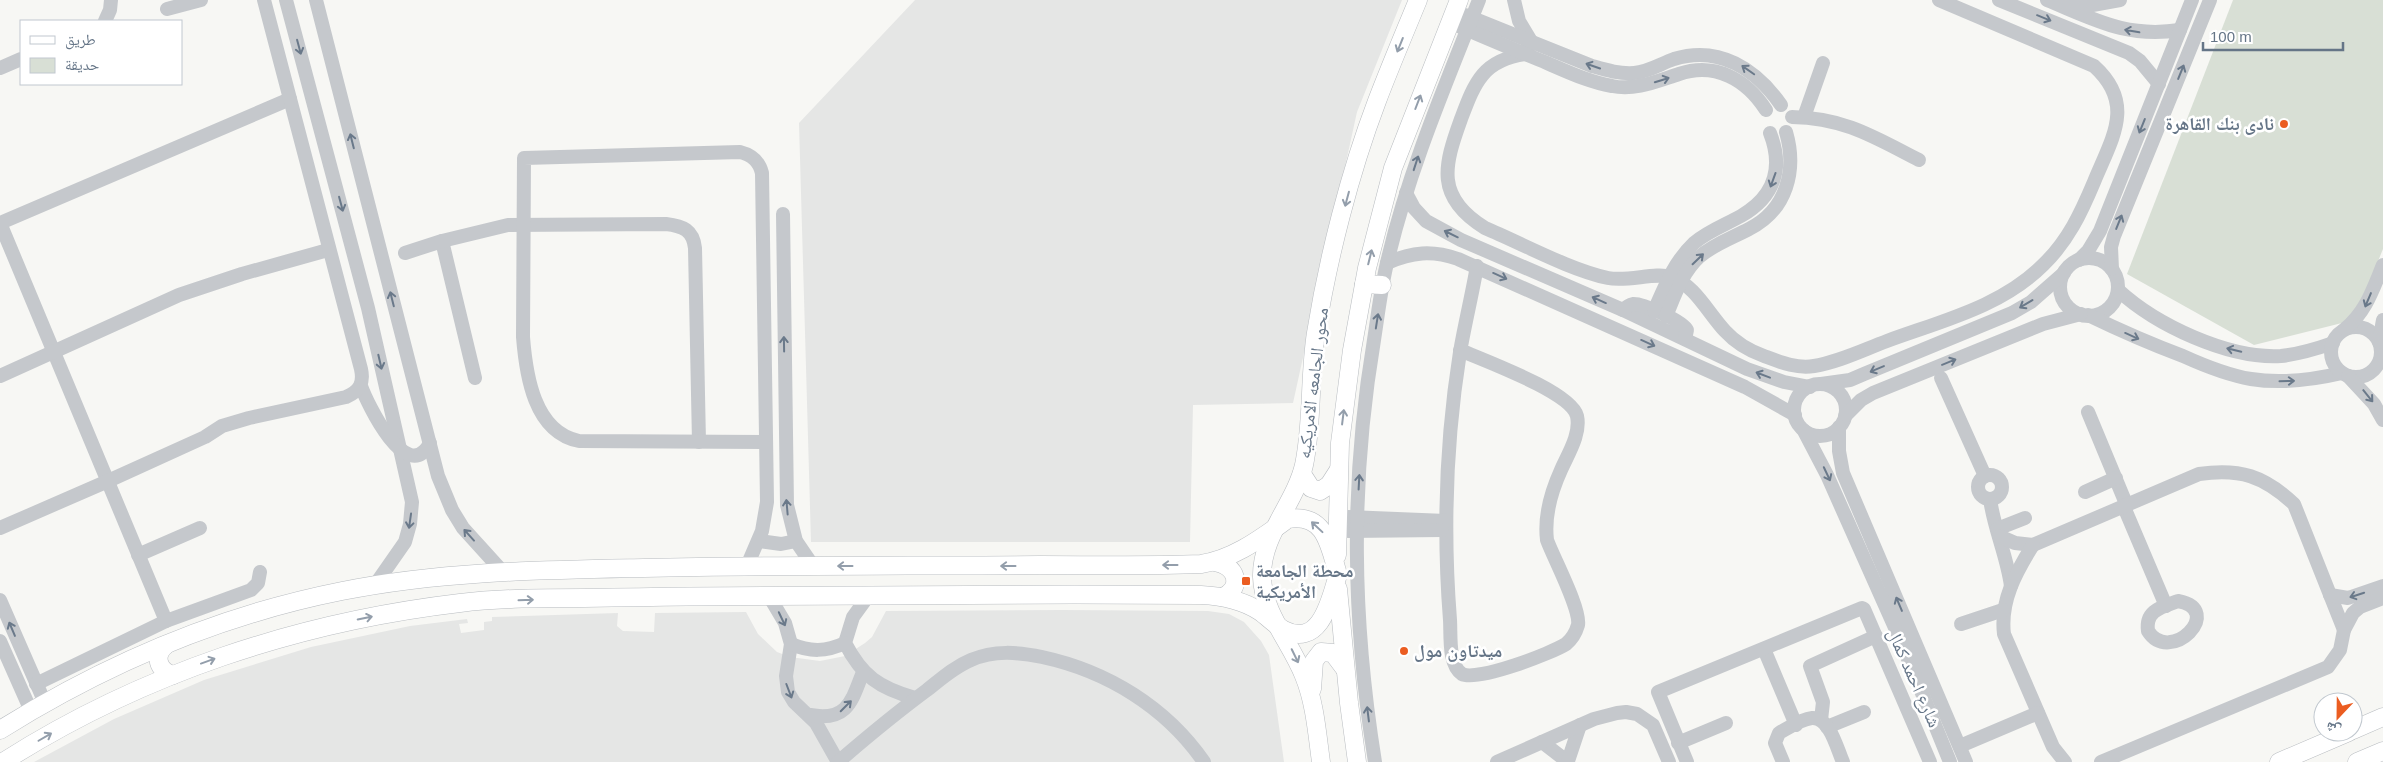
<svg xmlns="http://www.w3.org/2000/svg" width="2383" height="762" font-family="Helvetica,'Noto Naskh Arabic',sans-serif">
	<style>
		.built { fill: #e5e6e5 }
		.green { fill: #d8dfd5 }
		.lines { fill: none; stroke-linecap: round; stroke-linejoin: round }
		.major-casing { stroke: #b8bcc0; stroke-width: 19 }
		.minor { stroke: #c5c8cc; stroke-width: 14 }
		.major { stroke: #fff; stroke-width: 18 }
		.oneway { stroke: #6a798a }
		.oneway2 { stroke: #939eab }
		.poi-dot { fill: #eb5d21; stroke: #fff; stroke-width: 2 }
		.labels { text-anchor: middle; stroke-width: 5; stroke-linejoin: round; paint-order: stroke }
		.poi-label { font-size: 18px; font-weight: bold; fill: #657587; stroke: #fff; text-anchor: start }
		.street-label { font-size: 18px; fill: #657587; stroke: #fff }
	</style>
	<rect width="100%" height="100%" fill="#f7f7f4"/>
	<g class="built">
		<polygon points="915,0 1402,0 1357,112 1293,403 1193,405 1190,542 811,542 799,123"/>
		<polygon points="1062,610 1208,611 1229,614 1244,622 1261,641 1269,655 1284,762 34,762 114,719 204,680 311,647 410,626 467,619 468,623 459,624 461,633 484,630 484,622 492,621 492,617 618,613 617,626 623,631 654,632 655,613 746,612 758,634 777,652 790,657 820,661 845,656 865,643 872,637 886,611"/>
	</g>
	<polygon class="green" points="2233,0 2383,0 2383,249 2354,320 2254,345 2127,274"/>
	<g class="lines">
		<g class="major-casing">
			<g id="major">
				<polyline points="1364,284 1382,285"/>
				<polyline points="1302,474 1311,488 1320,491 1329,485 1338,471"/>
				<polyline points="1337,555 1340,443 1352,350 1367,268 1393,168 1459,0"/>
				<path d="M1215,562c21,3 29,25 8,35"/>
				<polyline points="1338,589 1349,703 1357,762"/>
				<path d="M166,645c-13,10 -8,26 7,30"/>
				<polyline points="1312,689 1314,661 1321,652 1333,653 1345,669"/>
				<path d="M0,730c104,-65 221,-115 342,-139 100,-20 200,-21 302,-23 132,-3 264,-2 396,-3 54,0 108,1 161,-1 33,-5 60,-26 87,-45 36,-6 41,24 49,52"/>
				<polyline points="2353,730 2383,717"/>
				<path d="M3,762c138,-88 295,-140 457,-159 41,-5 83,-5 124,-5 61,-1 123,-2 185,-2 144,-1 288,-2 432,-1 20,1 41,5 58,16 9,6 16,14 25,19 36,18 46,-29 53,-52"/>
				<path d="M1321,762c-4,-29 -6,-59 -17,-86 -13,-33 -41,-63 -42,-99 -1,-42 33,-73 42,-112 9,-43 5,-88 12,-132 12,-75 34,-161 61,-232 13,-34 27,-67 41,-101"/>
				<polyline points="2279,762 2349,732"/>
				<polyline points="2357,762 2383,751"/>
			</g>
		</g>
		<g class="minor">
			<polyline points="286,0 368,308 412,502 410,524 405,542 375,585"/>
			<polyline points="316,0 438,476 452,510 463,528 502,571"/>
			<path d="M1514,0l5,21 12,20 -5,13c-43,6 -51,28 -65,65 -17,47 -26,78 24,109 36,15 85,42 123,50 20,4 47,-6 63,-1 24,8 37,36 54,54 10,11 25,20 39,25 16,6 33,13 50,10 25,-4 49,-16 73,-25 54,-20 114,-34 156,-76 25,-24 38,-52 51,-83 18,-44 42,-78 0,-116l-155,-66"/>
			<polyline points="1999,0 2129,53 2140,61 2159,84"/>
			<path d="M2047,0c49,20 79,38 133,30"/>
			<polyline points="2069,6 2087,6 2120,0"/>
			<polyline points="167,9 201,0"/>
			<path d="M1465,15l127,51c14,4 27,8 42,7 14,-1 26,-9 40,-14 45,-14 82,10 107,46"/>
			<polyline points="105,21 110,10 111,0"/>
			<path d="M1459,26c29,13 59,25 88,37 21,9 42,19 65,23 23,5 45,-5 67,-12 36,-12 67,5 87,36"/>
			<polyline points="0,68 21,59"/>
			<path d="M1792,117c53,1 82,20 127,43"/>
			<polyline points="1804,117 1823,63"/>
			<polyline points="1406,193 1414,208 1426,221 1461,240 1623,310 1747,369 1784,382 1810,387"/>
			<polyline points="783,214 787,505 796,541 813,566"/>
			<polyline points="0,223 166,621"/>
			<polyline points="0,223 290,99"/>
			<polyline points="442,241 475,378"/>
			<path d="M405,253l37,-12 66,-16 158,-1c17,2 27,6 29,24l4,194"/>
			<circle cx="2089" cy="287" r="29"/>
			<polyline points="2079,260 2088,251 2100,231 2192,0"/>
			<path d="M1387,263c25,-11 45,-13 71,-4l287,128 50,28"/>
			<polyline points="2112,269 2111,247 2114,236 2210,0"/>
			<path d="M2118,290c38,35 110,69 163,66 18,-2 35,-7 52,-13"/>
			<path d="M1623,310c3,-3 5,-5 10,-6 9,-1 50,17 54,26l-2,9"/>
			<path d="M1654,311c11,-25 20,-49 40,-68 14,-12 31,-18 47,-27 33,-19 43,-47 29,-83"/>
			<path d="M2088,315c31,15 63,29 95,41 22,10 44,19 68,23 31,5 61,1 91,-6"/>
			<path d="M1666,316c9,-21 16,-43 33,-59 15,-13 33,-19 50,-28 38,-19 48,-59 37,-97"/>
			<circle cx="2356" cy="352" r="25"/>
			<path d="M2345,329c21,-17 28,-40 38,-64"/>
			<polyline points="2379,342 2383,320"/>
			<path d="M1460,350c25,11 111,42 117,66 4,18 -9,38 -16,54 -10,22 -17,45 -14,70 6,17 34,69 31,85 -2,7 -6,14 -12,19 -14,9 -89,38 -104,30 -14,-9 -11,-39 -12,-54 -7,-89 -4,-180 10,-268 5,-29 12,-57 17,-86"/>
			<polyline points="0,376 179,295 242,274 328,250"/>
			<polyline points="2348,376 2374,404 2383,420"/>
			<polyline points="1941,378 1985,476"/>
			<polyline points="1821,384 1850,380 1864,374 2012,313 2031,302 2064,273"/>
			<circle cx="1820" cy="410" r="26"/>
			<path d="M361,386c6,17 46,101 69,57"/>
			<polyline points="2088,412 2127,506"/>
			<polyline points="1845,416 1861,400 1873,393 2043,324 2081,314"/>
			<polyline points="1839,427 1839,451 1843,473 1966,762"/>
			<polyline points="1804,431 1827,475 1900,639 1950,762"/>
			<circle cx="1990" cy="487" r="12"/>
			<polyline points="2085,492 2116,478"/>
			<path d="M1990,499c4,30 17,57 21,87"/>
			<polyline points="2124,507 2166,606"/>
			<polyline points="1348,517 1446,521"/>
			<path d="M0,528l108,-47 97,-44 17,-11 27,-8 97,-21c14,-6 18,-14 15,-28l-97,-369"/>
			<polyline points="1997,529 2025,518"/>
			<polyline points="1348,531 1442,530"/>
			<path d="M1999,536l16,7 18,2 166,-71c41,-6 65,2 95,30l50,126"/>
			<polyline points="759,541 781,544 796,541"/>
			<path d="M2033,545c-17,27 -33,56 -29,89l49,113 12,15"/>
			<polyline points="138,555 200,528"/>
			<path d="M747,566l15,-35 5,-29 -5,-329c-3,-12 -10,-18 -22,-21l-216,6 -1,179c3,38 11,95 56,104l186,1"/>
			<path d="M869,595l-16,22 -8,26c17,33 34,45 70,55"/>
			<polyline points="2330,595 2348,598 2383,586"/>
			<polyline points="769,596 785,623 791,644 786,676 788,692 794,702 816,723 838,762"/>
			<polyline points="0,600 45,703"/>
			<path d="M2178,601c48,9 -8,65 -30,30 -3,-21 14,-24 30,-30z"/>
			<polyline points="1961,624 2003,610"/>
			<polyline points="0,641 31,711"/>
			<path d="M791,644c19,8 35,8 54,-1"/>
			<polyline points="1764,649 1796,725"/>
			<polyline points="36,684 166,621 251,590 258,583 260,572"/>
			<path d="M810,715c38,7 42,-15 53,-43"/>
			<polyline points="1821,720 1823,702 1810,666 1876,636"/>
			<polyline points="1827,727 1864,712"/>
			<polyline points="1542,742 1568,762"/>
			<polyline points="1678,743 1726,723"/>
			<polyline points="1960,746 2038,713"/>
			<polyline points="1568,761 1580,725"/>
			<path d="M838,762c29,-25 58,-49 89,-72 14,-11 27,-23 44,-30 23,-10 47,-8 71,-3 65,14 124,50 162,105"/>
			<path d="M1375,762c-23,-143 -25,-279 -1,-422 4,-26 7,-52 13,-77 21,-91 58,-177 92,-263"/>
			<polyline points="1497,762 1594,719 1617,713 1626,712 1637,714 1653,725 1669,762"/>
			<polyline points="1687,762 1658,692 1862,608 1864,609 1930,762"/>
			<path d="M1783,762l-8,-19 4,-10c9,-5 22,-14 33,-15 18,-1 25,31 31,44"/>
			<polyline points="2101,762 2328,667 2340,650 2344,630 2353,613 2360,607 2383,598"/>
		</g>
		<use href="#major" class="major"/>
	</g>
	<defs><path id="oneway-shaft" d="M-6 0H5M1.5-3L5.5 0L1.5 3" fill="none" stroke-width="1.6" stroke-linecap="round" stroke-linejoin="round" transform="scale(1.25)"/></defs>
	<g class="oneway">
		<use href="#oneway-shaft" transform="translate(2044 18) rotate(22)"/>
		<use href="#oneway-shaft" transform="translate(2132 31) rotate(-170)"/>
		<use href="#oneway-shaft" transform="translate(299 47) rotate(75)"/>
		<use href="#oneway-shaft" transform="translate(1593 66) rotate(-161)"/>
		<use href="#oneway-shaft" transform="translate(1748 70) rotate(-145)"/>
		<use href="#oneway-shaft" transform="translate(2181 72) rotate(-68)"/>
		<use href="#oneway-shaft" transform="translate(1662 80) rotate(-17)"/>
		<use href="#oneway-shaft" transform="translate(2142 126) rotate(112)"/>
		<use href="#oneway-shaft" transform="translate(352 141) rotate(-104)"/>
		<use href="#oneway-shaft" transform="translate(1416 163) rotate(-72)"/>
		<use href="#oneway-shaft" transform="translate(1773 180) rotate(110)"/>
		<use href="#oneway-shaft" transform="translate(341 204) rotate(75)"/>
		<use href="#oneway-shaft" transform="translate(2119 222) rotate(-68)"/>
		<use href="#oneway-shaft" transform="translate(1451 234) rotate(-154)"/>
		<use href="#oneway-shaft" transform="translate(1698 259) rotate(-44)"/>
		<use href="#oneway-shaft" transform="translate(1500 276) rotate(24)"/>
		<use href="#oneway-shaft" transform="translate(392 299) rotate(-104)"/>
		<use href="#oneway-shaft" transform="translate(1599 300) rotate(-156)"/>
		<use href="#oneway-shaft" transform="translate(2368 300) rotate(113)"/>
		<use href="#oneway-shaft" transform="translate(2026 304) rotate(149)"/>
		<use href="#oneway-shaft" transform="translate(1377 321) rotate(-81)"/>
		<use href="#oneway-shaft" transform="translate(2132 336) rotate(24)"/>
		<use href="#oneway-shaft" transform="translate(1648 343) rotate(24)"/>
		<use href="#oneway-shaft" transform="translate(784 344) rotate(-91)"/>
		<use href="#oneway-shaft" transform="translate(2234 350) rotate(-166)"/>
		<use href="#oneway-shaft" transform="translate(380 362) rotate(77)"/>
		<use href="#oneway-shaft" transform="translate(1949 362) rotate(-22)"/>
		<use href="#oneway-shaft" transform="translate(1877 369) rotate(157)"/>
		<use href="#oneway-shaft" transform="translate(1763 375) rotate(-159)"/>
		<use href="#oneway-shaft" transform="translate(2287 381) rotate(-1)"/>
		<use href="#oneway-shaft" transform="translate(2368 396) rotate(51)"/>
		<use href="#oneway-shaft" transform="translate(1827 474) rotate(65)"/>
		<use href="#oneway-shaft" transform="translate(1359 482) rotate(-87)"/>
		<use href="#oneway-shaft" transform="translate(787 507) rotate(-95)"/>
		<use href="#oneway-shaft" transform="translate(410 521) rotate(98)"/>
		<use href="#oneway-shaft" transform="translate(469 535) rotate(-132)"/>
		<use href="#oneway-shaft" transform="translate(2357 595) rotate(162)"/>
		<use href="#oneway-shaft" transform="translate(1899 604) rotate(-113)"/>
		<use href="#oneway-shaft" transform="translate(782 619) rotate(65)"/>
		<use href="#oneway-shaft" transform="translate(12 629) rotate(-113)"/>
		<use href="#oneway-shaft" transform="translate(789 691) rotate(69)"/>
		<use href="#oneway-shaft" transform="translate(846 706) rotate(-45)"/>
		<use href="#oneway-shaft" transform="translate(1368 714) rotate(-97)"/>
	</g>
	<g class="oneway2">
		<use href="#oneway-shaft" transform="translate(1400 45) rotate(112)"/>
		<use href="#oneway-shaft" transform="translate(1418 102) rotate(-69)"/>
		<use href="#oneway-shaft" transform="translate(1347 199) rotate(105)"/>
		<use href="#oneway-shaft" transform="translate(1370 257) rotate(-76)"/>
		<use href="#oneway-shaft" transform="translate(1343 417) rotate(-83)"/>
		<use href="#oneway-shaft" transform="translate(1317 527) rotate(-137)"/>
		<use href="#oneway-shaft" transform="translate(1170 565) rotate(180)"/>
		<use href="#oneway-shaft" transform="translate(845 566) rotate(180)"/>
		<use href="#oneway-shaft" transform="translate(1008 566) rotate(180)"/>
		<use href="#oneway-shaft" transform="translate(526 600) rotate(-2)"/>
		<use href="#oneway-shaft" transform="translate(365 618) rotate(-11)"/>
		<use href="#oneway-shaft" transform="translate(1295 656) rotate(64)"/>
		<use href="#oneway-shaft" transform="translate(208 661) rotate(-20)"/>
		<use href="#oneway-shaft" transform="translate(45 737) rotate(-30)"/>
	</g>
	<g class="poi-dot">
		<circle cx="2284" cy="124" r="5"/>
		<rect x="1241" y="576" width="10" height="10" rx="2.5"/>
		<circle cx="1404" cy="651" r="5"/>
	</g>
	<g class="labels">
		<g class="poi-label">
			<text x="2274" y="130" text-anchor="end">نادى بنك القاهرة</text>
			<text x="1256" y="577">محطة الجامعة<tspan x="1256" dy="21">الأمريكية</tspan></text>
			<text x="1414" y="657">ميدتاون مول</text>
		</g>
		<g class="street-label">
			<text transform="translate(1313 383) rotate(-83)" y="6">محور الجامعه الامريكيه</text>
			<text transform="translate(1914 678) rotate(66)" y="6">شارع احمد كمال</text>
		</g>
	</g>
	<rect x="20" y="20" width="162" height="65" fill="#ffffff" stroke="#c1c8cf"/>
	<rect x="30" y="36" width="25" height="8" fill="#ffffff" stroke="#c1c8cf"/>
	<text x="65" y="45" font-size="15" fill="#657587">طريق</text>
	<rect x="30" y="58" width="25" height="15" fill="#d8dfd5" stroke="#c1c8cf"/>
	<text x="65" y="70" font-size="15" fill="#657587">حديقة</text>
	<g transform="translate(2338 717) rotate(202)"><circle r="24" fill="#ffffff" stroke="#c1c8cf"/>
	<path d="M0-4L9 19L0 12L-9 19Z" fill="#eb5d21"/>
	<text y="-8" font-size="14" font-weight="bold" text-anchor="middle" fill="#657587">ش</text>
	</g>
	<path d="M2203 42v8h140v-8" fill="none" stroke="#657587" stroke-width="2.5"/>
	<text x="2210" y="42" font-size="15" fill="#657587" stroke="#ffffff" stroke-width="4" paint-order="stroke">100 m</text>
</svg>
